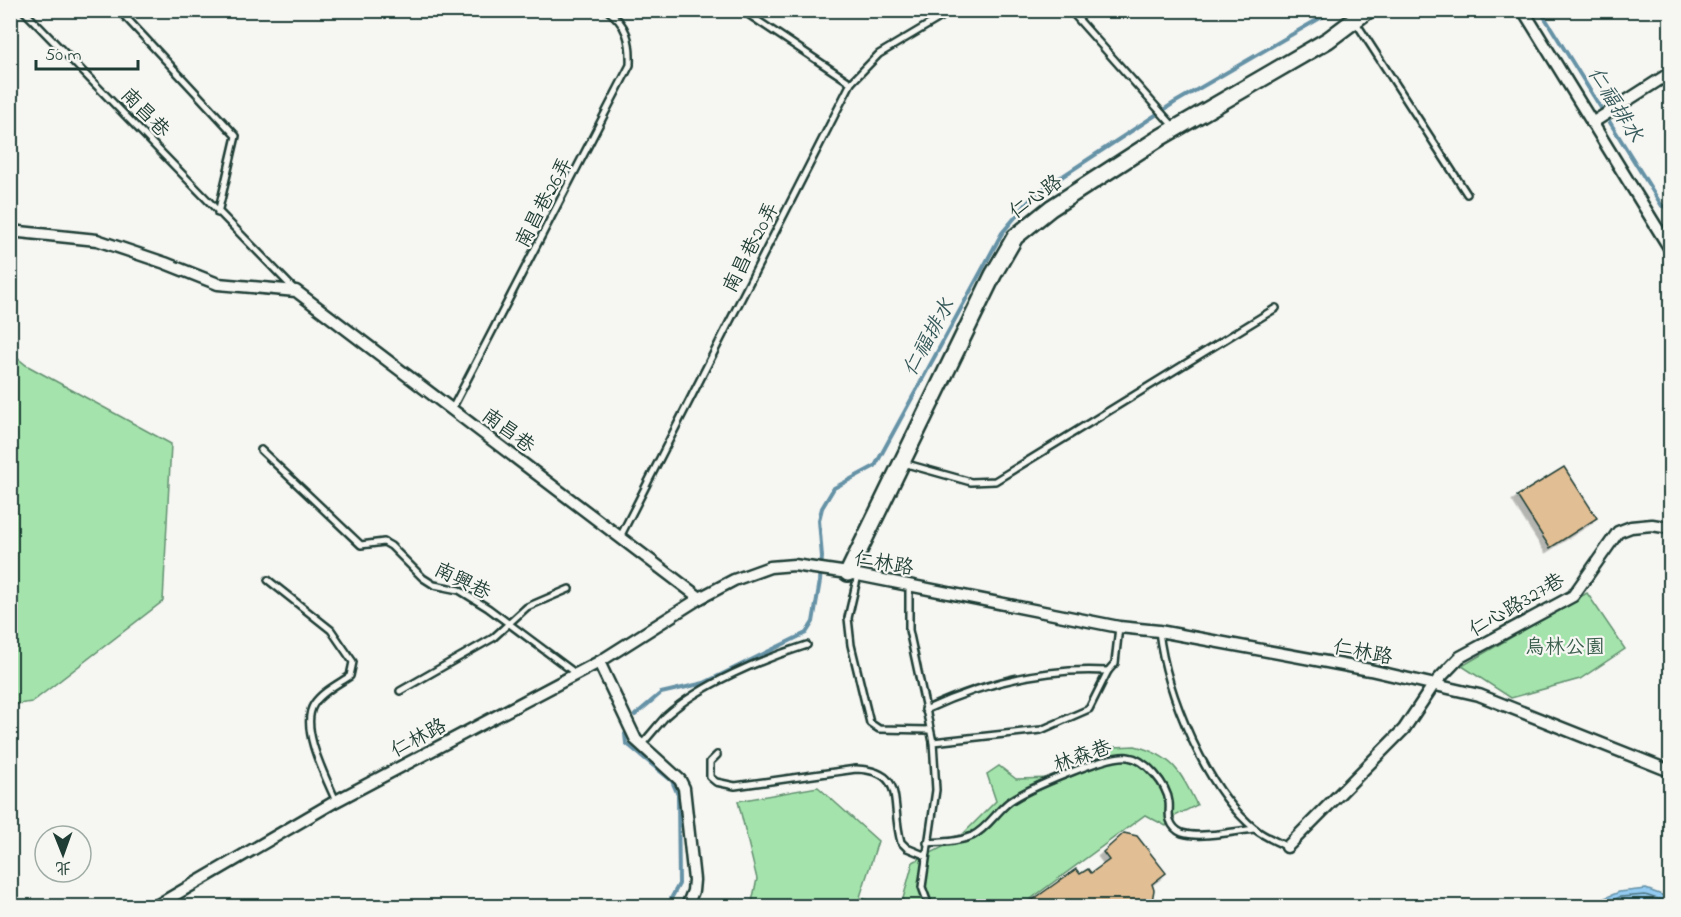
<svg xmlns="http://www.w3.org/2000/svg" width="1681" height="917" font-family="'Indie Flower','LXGW WenKai TC',sans-serif">
	<style>
		.green { fill: #a4e4ac; stroke: #629070; stroke-width: 1.5 }
		.water { fill: #93cbf2; stroke: #6592a6; stroke-width: 1.5 }
		.lines { fill: none; stroke-linecap: round; stroke-linejoin: round }
		.shore { stroke: #4d7680; stroke-width: 1.5 }
		.stream { stroke: #6592a6; stroke-width: 4 }
		.building { fill: #e2be94; stroke: #1f3d34; stroke-width: 1.5; filter: url(#shadow) }
		.lane-casing { stroke: #1f3d34; stroke-width: 10 }
		.street-casing { stroke: #1f3d34; stroke-width: 15 }
		.secondary-casing { stroke: #1f3d34; stroke-width: 20 }
		.lane { stroke: #f6f6f2; stroke-width: 5 }
		.street { stroke: #f6f6f2; stroke-width: 10 }
		.secondary { stroke: #f6f6f2; stroke-width: 15 }
		.labels { text-anchor: middle; stroke-width: 4.5; stroke-linejoin: round; paint-order: stroke }
		.street-label { font-size: 20px; fill: #1f3d34; stroke: #f6f6f2 }
		.park-label { font-size: 20px; fill: #3a5e4c; stroke: #f6f6f2 }
		.water-label { font-size: 21px; font-style: italic; fill: #36595a; stroke: #f6f6f2 }
	</style>
	<defs>
		<filter id="shadow"><feDropShadow dx="-4.5" dy="4.5" stdDeviation="0" flood-color="#0004"/></filter>
	</defs>
	<rect width="100%" height="100%" fill="#f6f6f2"/>
	<filter id="ink" filterUnits="userSpaceOnUse"><feTurbulence type="fractalNoise" baseFrequency=".0167" numOctaves="2"/><feDisplacementMap in="SourceGraphic" scale="12" xChannelSelector="R" yChannelSelector="G"/><feConvolveMatrix kernelMatrix="1 2 1 2 8 2 1 2 1" color-interpolation-filters="sRGB"/></filter>
	<g filter="url(#ink)">
		<g class="green">
			<polygon points="10,352 26,365 171,444 163,601 32,702 11,705"/>
			<polygon points="1587,593 1625,649 1580,679 1511,698 1462,666"/>
			<path d="M1135,746c38,10 45,25 62,59l-26,13 -5,8 -21,-11 -124,91h-120l12,-44 44,-22 39,-39 -9,-27 12,-8 17,13 40,-1 29,-7 29,-24z"/>
			<polygon points="818,787 878,841 860,897 880,906 751,906 757,879 738,801"/>
		</g>
		<polygon class="water" points="1646,889 1670,898 1670,906 1586,906 1619,892"/>
		<g class="lines">
			<polyline class="shore" points="1600,906 1620,897 1645,895 1670,903"/>
			<g class="stream">
				<polyline points="1540,10 1662,206 1670,207"/>
				<polyline points="635,715 661,693 704,683 806,633 813,622 820,581 822,557 819,520 822,508 834,488 875,466 1002,233 1034,195 1174,103 1334,10"/>
				<polyline points="625,734 626,743 672,781 678,795 679,884 667,906"/>
			</g>
		</g>
		<g class="building">
			<polygon points="1564,467 1597,518 1550,548 1517,496"/>
			<polygon points="1124,833 1137,836 1166,873 1152,884 1154,890 1152,901 1143,906 1024,906 1076,869 1080,874 1088,869 1091,873 1109,860 1103,852"/>
		</g>
		<g class="lines">
			<g class="lane-casing">
				<g id="lane">
					<polyline points="23,10 294,289"/>
					<polyline points="119,10 236,136 218,213"/>
					<polyline points="742,10 851,83"/>
					<polyline points="1070,10 1175,128"/>
					<polyline points="1355,21 1467,194"/>
					<path d="M452,409l178,-344c1,-24 -3,-41 -23,-55"/>
					<polyline points="261,450 361,545 384,542 391,546 423,578 434,585 459,590 488,608 575,673"/>
					<polyline points="903,463 971,482 995,481 1276,308"/>
					<polyline points="620,537 851,83 879,54 953,10"/>
					<polyline points="858,575 848,618 851,645 870,723 879,729 929,730"/>
					<path d="M268,580l63,50 22,32 -3,14c-12,8 -28,16 -36,28 -15,23 12,74 22,97"/>
					<polyline points="909,585 909,630 933,742 936,790 922,887 929,906"/>
					<path d="M1159,631c7,62 47,158 96,198 9,8 22,12 32,18"/>
					<polyline points="400,691 493,638 527,607 569,589"/>
					<path d="M925,710c58,-27 118,-43 183,-39l7,-8 4,-36"/>
					<polyline points="933,742 1041,730 1089,709 1108,671"/>
					<path d="M642,744c8,-9 16,-19 24,-28 35,-32 96,-57 141,-71"/>
					<path d="M717,755l-7,7v15l6,5 19,4 121,-17c51,2 34,34 45,73l6,6 17,7"/>
					<path d="M927,843c15,-1 31,-1 45,-7 16,-8 24,-24 37,-34 18,-13 99,-48 119,-45 18,2 39,28 41,45 1,6 -1,13 1,18 2,6 7,11 12,13 18,6 54,-2 73,-4"/>
				</g>
			</g>
			<g class="street-casing">
				<g id="street">
					<polyline points="1523,10 1670,249"/>
					<polyline points="1592,123 1670,73"/>
					<polyline points="10,231 97,240 165,263 218,284 296,291 700,598"/>
					<polyline points="599,662 636,740 680,780 684,788 694,880 693,891 687,906"/>
					<polyline points="1287,847 1404,729 1434,684 1460,657 1573,596 1618,532 1631,527 1652,525 1670,528"/>
					<polyline points="156,906 336,801 599,662 700,598 734,580 770,567 794,565 848,573 1119,627 1159,631 1370,670 1479,695 1670,771"/>
				</g>
			</g>
			<g class="secondary-casing">
				<polyline id="secondary" points="848,573 993,275 1015,237 1051,208 1161,137 1328,40 1368,10"/>
			</g>
			<use href="#lane" class="lane"/>
			<use href="#street" class="street"/>
			<use href="#secondary" class="secondary"/>
		</g>
	</g>
	<g class="labels">
		<g class="street-label">
			<text transform="translate(146 112) rotate(46)" y="7">南昌巷</text>
			<text transform="translate(1035 196) rotate(-36)" y="7">仁心路</text>
			<text transform="translate(543 202) rotate(-62)" y="7">南昌巷26弄</text>
			<text transform="translate(750 247) rotate(-63)" y="7">南昌巷20弄</text>
			<text transform="translate(509 430) rotate(37)" y="7">南昌巷</text>
			<text transform="translate(884 562) rotate(10)" y="7">仁林路</text>
			<text transform="translate(463 580) rotate(26)" y="7">南興巷</text>
			<text transform="translate(1516 604) rotate(-30)" y="7">仁心路327巷</text>
			<text transform="translate(1363 651) rotate(11)" y="7">仁林路</text>
			<text transform="translate(418 737) rotate(-28)" y="7">仁林路</text>
			<text transform="translate(1082 755) rotate(-19)" y="7">林森巷</text>
		</g>
		<g class="park-label">
			<text x="1565" y="653">烏林公園</text>
		</g>
		<g class="water-label">
			<text transform="translate(1616 104) rotate(58)" y="7">仁福排水</text>
			<text transform="translate(928 337) rotate(-61)" y="7">仁福排水</text>
		</g>
	</g>
	<rect width="1681" height="917" fill="none" stroke="#f6f6f2" stroke-width="36"/>
	<rect x="18" y="18" width="1645" height="881" fill="none" stroke="#1f3d34" stroke-width="2" filter="url(#ink)"/>
	<g transform="translate(63 854) rotate(179)"><circle r="28" fill="#f6f6f2" stroke="#a0aca6" stroke-width="1.5"/>
	<path d="M0-4.5L10 22L0 15L-10 22Z" fill="#1f3d34"/>
	<text y="-9" font-size="16" font-weight="bold" text-anchor="middle" fill="#1f3d34">北</text>
	</g>
	<path d="M36 60v9h102v-9" fill="none" stroke="#1f3d34" stroke-width="3"/>
	<text x="45" y="60" font-size="18" fill="#1f3d34" stroke="#f6f6f2" stroke-width="4.5" paint-order="stroke">50 m</text>
</svg>
